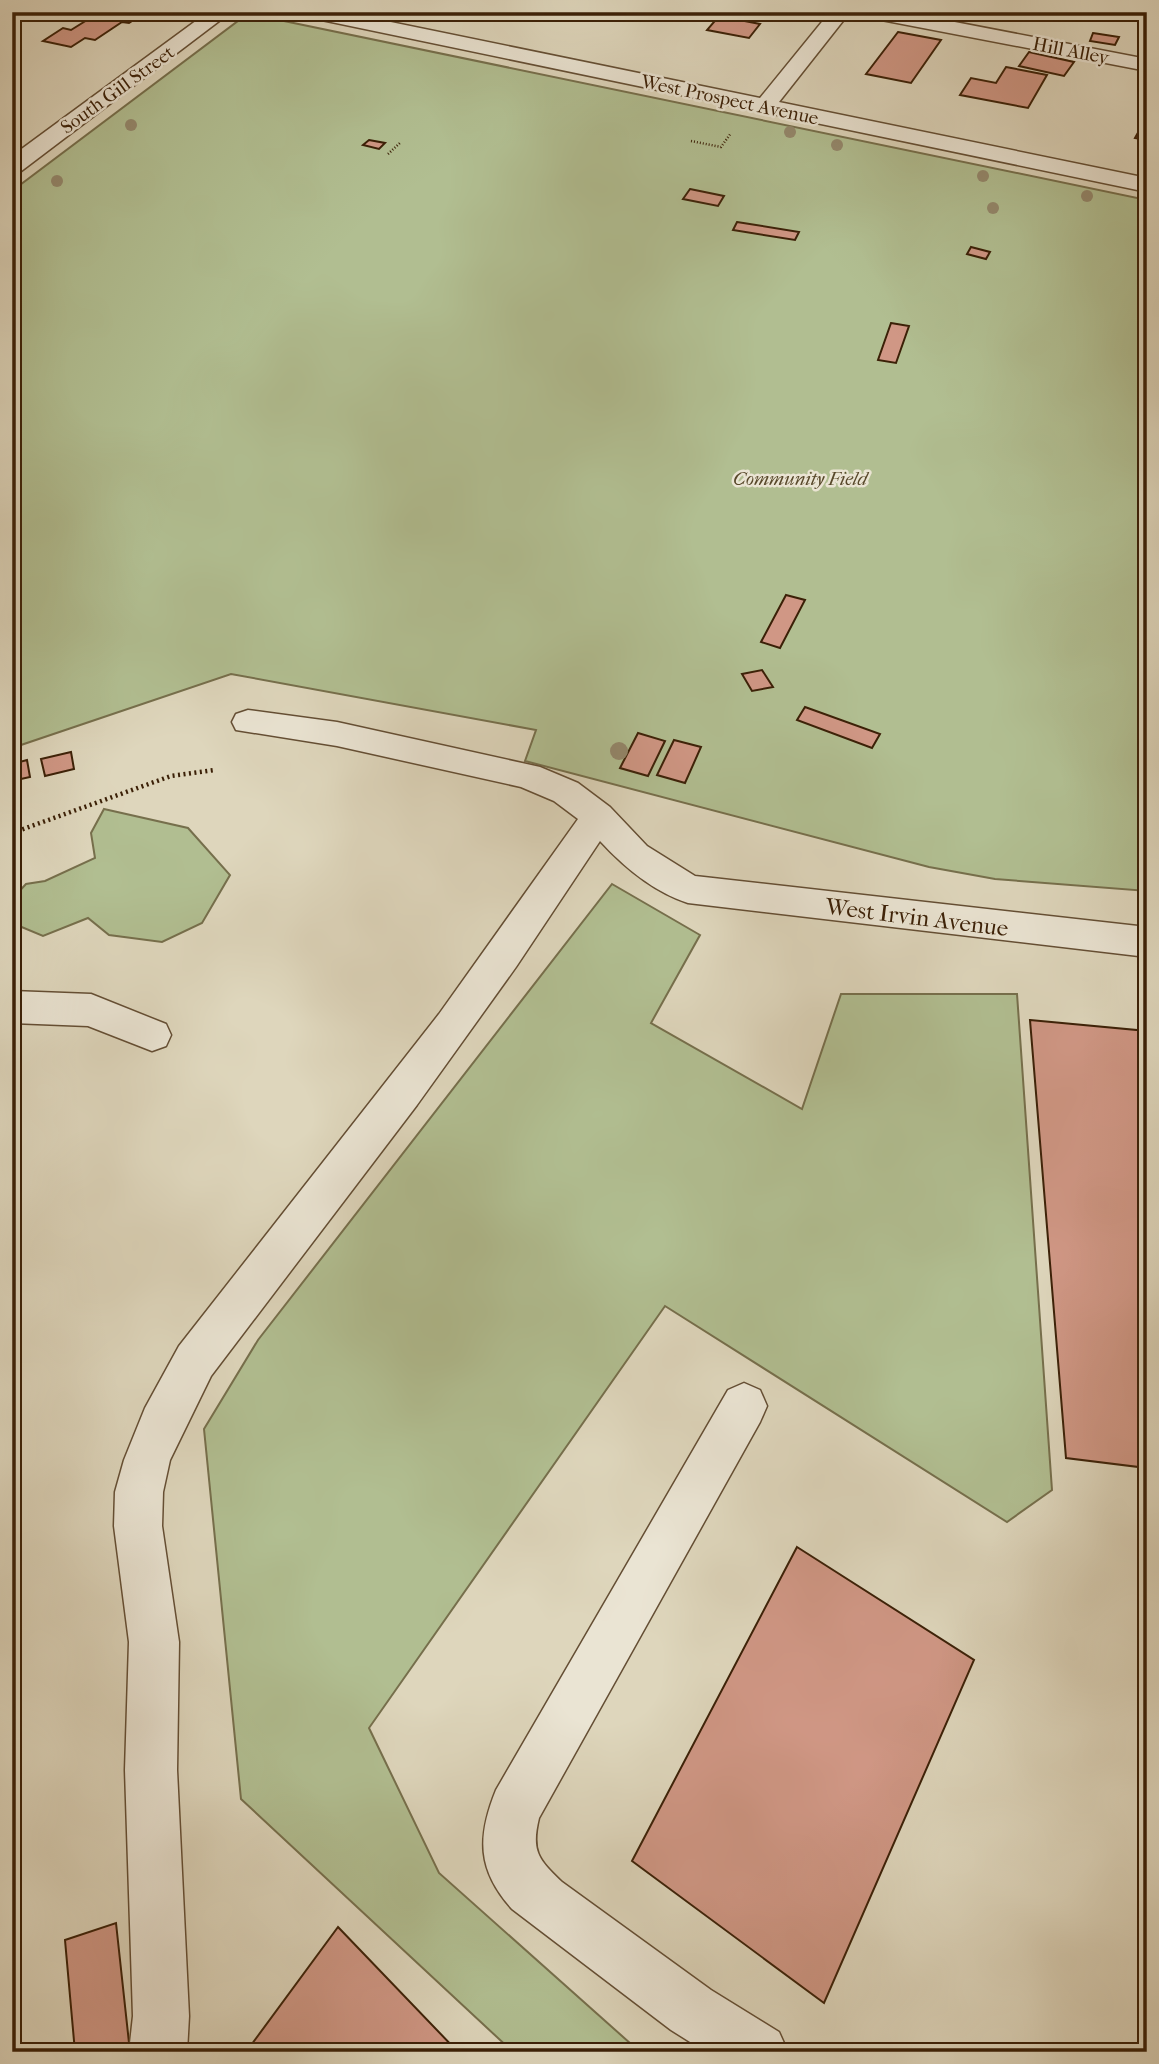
<svg xmlns="http://www.w3.org/2000/svg" width="1159" height="2064" font-family="'IM FELL French Canon',serif">
	<style>
		.green { fill: #b1be91; stroke: #766f4c; stroke-width: 2 }
		.building { fill: #d09785; stroke: #3b2007; stroke-width: 2 }
		.lines { fill: none; stroke-linecap: round; stroke-linejoin: round }
		.minor-casing { stroke: #644e34; stroke-width: 3 }
		.path-far1 { stroke: #3b2007; stroke-width: 2.5; stroke-dasharray: 1 2; stroke-linecap: butt }
		.path { stroke: #3b2007; stroke-width: 4.5; stroke-dasharray: 2 3.5; stroke-linecap: butt }
		.minor { fill: #eae4d3; fill-rule: evenodd }
		.tree { fill: #94886c }
		.labels { text-anchor: middle; stroke-width: 5; stroke-linejoin: round; paint-order: stroke }
		.far-street-label { font-size: 19px; fill: #3b2007; stroke: #eae4d3 }
		.far-park-label { font-size: 19px; font-style: italic; fill: #58482a; stroke: #eae4d3 }
		.street-label { font-size: 23px; fill: #3b2007; stroke: #eae4d3 }
	</style>
	<rect width="100%" height="100%" fill="#ded6bc"/>
	<filter id="stains"><feTurbulence type="fractalNoise" baseFrequency=".00286" numOctaves="4"/><feColorMatrix values="0 0 0 0 .2 0 0 0 0 .09 0 0 0 0 .02 0 0 0 .5 -.17"/></filter>
	<radialGradient id="worn" r=".72"><stop offset=".6" stop-color="#630" stop-opacity="0"/><stop offset="1" stop-color="#630" stop-opacity=".3"/></radialGradient>
	<g class="green">
		<polygon points="255,15 1147,200 1147,891 995,879 929,867 525,761 536,730 231,674 12,748 12,191 238,21"/>
		<polygon points="104,809 188,828 230,875 202,923 162,942 109,935 88,918 43,936 12,923 12,899 26,884 45,881 95,858 91,833"/>
		<polygon points="612,884 700,935 651,1023 802,1109 841,994 1017,994 1052,1490 1007,1522 665,1306 369,1728 439,1873 640,2052 513,2052 241,1799 204,1429 258,1340"/>
	</g>
	<g class="building">
		<polygon points="657,12 652,18 627,13 621,19 593,13"/>
		<polygon points="1109,12 1147,12 1147,20 1109,17"/>
		<polygon points="54,13 139,12 144,13 129,23 122,22 95,40 85,38 71,47 43,41 63,28 71,30 87,20"/>
		<polygon points="719,16 760,24 749,38 707,30"/>
		<polygon points="898,32 941,40 911,83 866,74"/>
		<polygon points="1093,33 1119,37 1115,45 1090,41"/>
		<polygon points="1029,52 1074,62 1064,76 1019,66"/>
		<polygon points="1006,67 1047,75 1028,108 960,95 971,78 996,83"/>
		<polygon points="1145,120 1147,140 1135,138"/>
		<polygon points="369,140 385,143 379,149 363,145"/>
		<polygon points="690,189 724,196 718,206 683,199"/>
		<polygon points="737,222 799,232 795,240 733,230"/>
		<polygon points="971,247 990,252 986,259 967,254"/>
		<polygon points="891,323 909,326 896,363 878,360"/>
		<polygon points="786,595 805,600 780,648 761,642"/>
		<polygon points="762,670 773,687 752,691 742,674"/>
		<polygon points="805,707 880,734 872,748 797,720"/>
		<polygon points="638,733 665,741 648,776 620,768"/>
		<polygon points="674,740 701,747 685,783 657,775"/>
		<polygon points="71,752 74,769 45,776 41,759"/>
		<polygon points="27,760 30,777 12,781 12,764"/>
		<polygon points="1030,1020 1147,1031 1147,1468 1066,1458"/>
		<polygon points="797,1547 974,1660 824,2003 632,1861"/>
		<polygon points="116,1923 130,2052 75,2052 65,1940"/>
		<polygon points="338,1927 458,2052 246,2052"/>
	</g>
	<g class="lines">
		<g class="minor-casing">
			<g id="minor">
				<polygon points="208,12 231,12 20,172 12,174 12,156"/>
				<polygon points="302,12 342,12 760,98 830,12 850,12 779,102 1147,178 1147,192 312,18"/>
				<polygon points="861,12 903,12 1147,59 1147,71 871,18"/>
				<path d="M248,710l89,12 203,45 38,16 32,24 37,39 48,30 452,51v30l-459,-54c-34,-11 -64,-36 -88,-62l-84,126 -99,138 -206,271 -41,84 -7,32 -1,34 17,116 -2,128 12,246 -2,36h-58l4,-36 -8,-246 4,-128 -15,-116 1,-34 9,-32 21,-52 34,-62 260,-332 139,-195 -24,-18 -33,-14 -184,-41 -101,-16 -4,-8 4,-8z"/>
				<polygon points="12,991 91,994 166,1024 171,1035 166,1046 152,1051 88,1026 12,1023"/>
				<path d="M744,1383l16,7 7,16 -7,16 -221,396c-8,33 -1,41 23,64l149,108 68,42 9,20h-82l-35,-22 -159,-121c-35,-39 -35,-72 -16,-119l232,-400z"/>
			</g>
		</g>
		<g class="path-far1">
			<polyline points="691,141 721,147 731,133"/>
			<polyline points="388,154 401,142"/>
			<polyline points="12,209 21,212"/>
		</g>
		<polyline class="path" points="12,833 171,776 215,770"/>
		<use href="#minor" class="minor"/>
	</g>
	<g class="tree">
		<circle cx="131" cy="125" r="6"/>
		<circle cx="790" cy="132" r="6"/>
		<circle cx="837" cy="145" r="6"/>
		<circle cx="983" cy="176" r="6"/>
		<circle cx="57" cy="181" r="6"/>
		<circle cx="1087" cy="196" r="6"/>
		<circle cx="993" cy="208" r="6"/>
		<circle cx="619" cy="751" r="9"/>
	</g>
	<g class="labels">
		<g class="far-street-label">
			<text transform="translate(1071 50) rotate(11)" y="7">Hill Alley</text>
			<text transform="translate(117 89) rotate(-36)" y="7">South Gill Street</text>
			<text transform="translate(730 99) rotate(12)" y="7">West Prospect Avenue</text>
		</g>
		<g class="far-park-label">
			<text x="800" y="485">Community Field</text>
		</g>
		<g class="street-label">
			<text transform="translate(917 917) rotate(7)" y="8">West Irvin Avenue</text>
		</g>
	</g>
	<rect width="1159" height="2064" fill="none" stroke="#ded6bc" stroke-width="42"/>
	<rect x="14" y="14" width="1131" height="2036" fill="none" stroke="#3b2007" stroke-width="3.5"/>
	<rect x="21" y="21" width="1117" height="2022" fill="none" stroke="#3b2007" stroke-width="2"/>
	<rect width="100%" height="100%" filter="url(#stains)"/>
	<rect width="100%" height="100%" fill="url(#worn)"/>
</svg>
